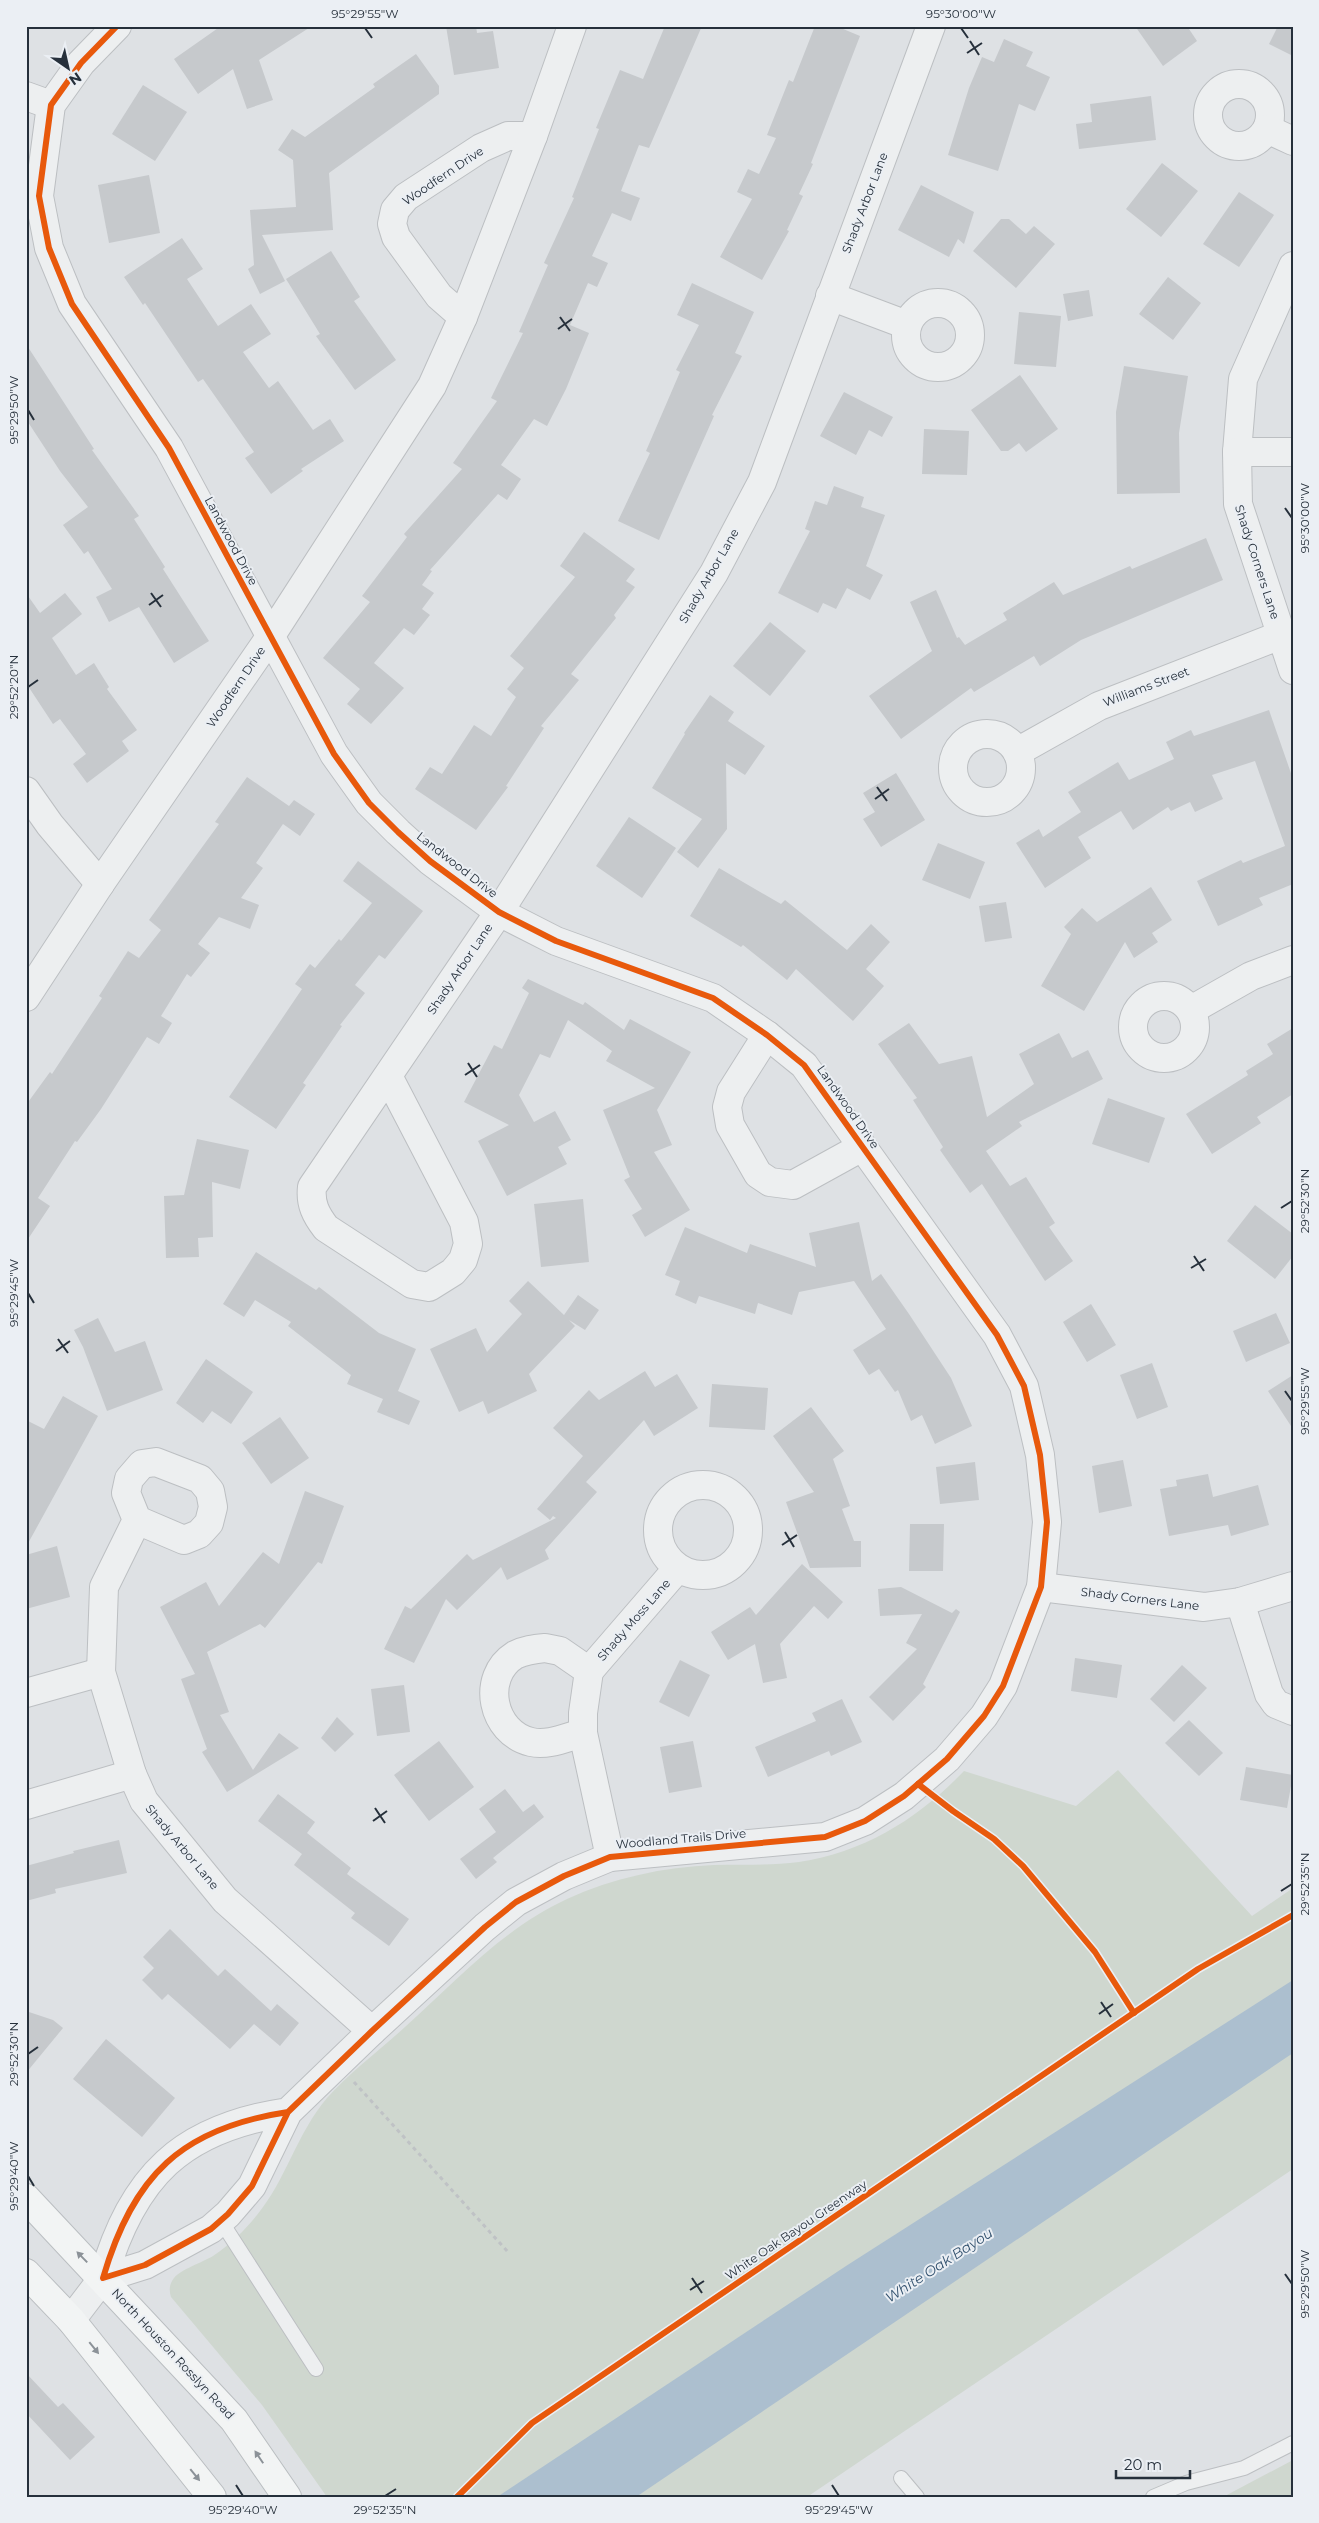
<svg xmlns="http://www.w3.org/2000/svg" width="1319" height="2523" font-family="Montserrat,sans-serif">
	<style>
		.green { fill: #cfd7cf }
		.water { fill: #acbfcf }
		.building { fill: #c6c9cc }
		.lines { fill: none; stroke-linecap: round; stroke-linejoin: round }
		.service-casing { stroke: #bcbfc2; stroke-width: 16 }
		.minor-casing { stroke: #bcbfc2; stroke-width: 30 }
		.primary-casing { stroke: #babec1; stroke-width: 30 }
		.path { stroke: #bfc2c5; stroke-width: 3; stroke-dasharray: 4 4; stroke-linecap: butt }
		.service { stroke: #edeff0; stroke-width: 14 }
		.minor { stroke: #edeff0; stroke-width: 28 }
		.primary { stroke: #f2f4f4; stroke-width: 28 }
		.cycleway-casing { stroke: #ebeff4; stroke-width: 9 }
		.cycleway { stroke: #e8590c; stroke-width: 6 }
		.oneway { fill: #8c9298 }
		.ticks { fill: none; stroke: #26303b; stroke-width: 2 }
		.labels { text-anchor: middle; stroke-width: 4; stroke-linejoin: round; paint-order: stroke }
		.street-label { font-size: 12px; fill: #26303b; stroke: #ebeff4 }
		.water-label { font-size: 14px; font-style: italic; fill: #32516e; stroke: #ebeff4 }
		.neatline { fill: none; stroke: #26303b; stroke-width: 2 }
		.ticks-label { font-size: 12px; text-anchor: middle; fill: #26303b }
	</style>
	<rect width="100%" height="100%" fill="#dee1e4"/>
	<g class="green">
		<path d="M1118,1770l134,146 41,-28v281l-486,328h-480l-65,-92 -91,-108c-2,-6 -2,-13 3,-19 6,-8 29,-16 39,-22 17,-11 32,-26 44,-41 29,-35 40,-82 70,-117 22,-25 53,-48 78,-71 53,-48 96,-97 162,-128 46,-21 96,-32 147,-34 28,-1 57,1 85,-3 66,-10 120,-44 165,-91l112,35z"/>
		<polygon points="1293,2460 1293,2497 1223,2497"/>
	</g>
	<polygon class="water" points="1293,1980 1293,2053 636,2497 497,2497 846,2266"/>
	<g class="building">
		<polygon points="221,26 312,26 259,60 273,100 247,109 233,69 198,94 174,59"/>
		<polygon points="446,26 476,26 477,33 493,31 499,68 454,75"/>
		<polygon points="665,26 702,26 649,148 639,145 621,191 640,198 631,221 612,213 592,256 608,263 597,287 588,283 570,325 589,333 566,389 547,426 534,419 501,465 521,479 507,500 498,494 430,570 432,571 422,585 434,593 422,609 430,615 414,635 404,628 374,663 404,688 371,724 347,704 360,689 323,658 370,602 362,596 407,537 404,534 462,469 453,463 497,401 491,398 523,333 519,332 548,265 544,263 574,198 572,197 599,129 596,128 620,70 643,79"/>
		<polygon points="815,26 836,26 860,36 811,163 813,164 799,194 803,196 787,230 789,231 762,280 720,257 752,199 737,192 748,169 759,174 776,138 767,135 789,80 793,82"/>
		<polygon points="1135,26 1187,26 1197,41 1163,66"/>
		<polygon points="1278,26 1293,26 1293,56 1269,44"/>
		<polygon points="1004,39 1033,52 1026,66 1050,77 1035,111 1019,104 998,171 948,155 969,88 982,57 994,62"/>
		<polygon points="416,54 439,86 439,94 329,173 333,230 262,235 285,281 260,294 248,269 254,265 250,210 296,207 293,160 278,150 292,129 305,137 375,87 373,84"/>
		<polygon points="143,85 187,112 155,161 112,134"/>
		<polygon points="1151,96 1156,140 1079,149 1076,124 1092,122 1090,104"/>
		<polygon points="1162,163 1198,191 1161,237 1126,209"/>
		<polygon points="149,175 160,233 109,243 98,185"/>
		<polygon points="921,185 974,212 964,244 958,239 949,257 898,230"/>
		<polygon points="1239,192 1274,215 1239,267 1203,244"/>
		<polygon points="1001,219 1009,219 1026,234 1034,226 1055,244 1016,288 973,251"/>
		<polygon points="182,238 203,269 187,279 218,326 251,304 271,334 243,352 269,388 278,381 313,430 330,419 344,441 301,469 303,471 271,494 245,458 254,452 203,379 198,382 145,303 143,305 124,277"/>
		<polygon points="331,251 360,297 354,301 396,360 355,390 316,336 320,334 286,279"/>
		<polygon points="1168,277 1201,303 1173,340 1139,314"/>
		<polygon points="692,283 754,312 735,353 742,356 712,415 714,416 659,540 618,521 650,453 646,451 680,372 676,370 699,325 677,315"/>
		<polygon points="1089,290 1093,316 1068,321 1063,294"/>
		<polygon points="1019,312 1061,316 1056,367 1014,364"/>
		<polygon points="26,344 94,449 92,450 139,516 134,519 165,567 163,569 209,641 174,663 139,607 109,622 96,597 112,589 88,551 84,554 63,525 88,507 60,471 26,419"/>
		<polygon points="1124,366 1188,376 1179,433 1180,493 1117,494 1116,412"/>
		<polygon points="1020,375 1058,429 1026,452 1019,443 1008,451 1001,451 971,410"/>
		<polygon points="844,392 893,417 882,437 869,430 856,455 820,436"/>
		<polygon points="924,429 969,431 967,475 922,474"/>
		<polygon points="834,486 864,497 861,507 885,515 866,566 883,575 870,600 847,588 836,609 823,603 818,613 778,593 810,531 805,529 815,501 827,505"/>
		<polygon points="584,532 635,569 626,581 635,587 614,615 616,618 571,674 579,680 541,726 544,728 506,786 508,787 476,830 415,789 430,767 442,774 474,725 491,736 516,697 507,689 524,668 510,656 575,577 560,566"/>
		<polygon points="1206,538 1223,580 1081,640 1040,666 1034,656 974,692 971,688 901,739 869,696 932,651 910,602 936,590 957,638 959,637 965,645 1007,620 1003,613 1054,582 1063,595 1130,566 1132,569"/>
		<polygon points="26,593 40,613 65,593 82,614 52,638 76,675 94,663 109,687 107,689 137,730 122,741 129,751 87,783 73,764 86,754 60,719 53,724 26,683"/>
		<polygon points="770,622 806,651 770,696 733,666"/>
		<polygon points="710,695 734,712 728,721 765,746 745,775 726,763 727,829 698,868 677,852 702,819 652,788 685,734 684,733"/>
		<polygon points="1269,710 1293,779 1293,884 1259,898 1263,905 1218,926 1197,881 1241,860 1243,863 1285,846 1255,761 1212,775 1223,799 1195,812 1190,802 1171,811 1168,807 1133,830 1121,811 1078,837 1091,858 1045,888 1016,843 1039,829 1043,837 1081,812 1068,792 1118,762 1129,780 1174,759 1166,742 1191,730 1194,736"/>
		<polygon points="896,773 925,820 881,847 863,819 875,812 863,793"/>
		<polygon points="247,777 289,806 294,800 315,814 300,836 283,824 256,863 263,868 241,898 259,905 250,929 219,917 198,944 210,953 191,977 187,974 161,1016 172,1023 159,1044 147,1037 101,1109 77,1142 75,1141 38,1198 50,1206 26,1242 26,1105 50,1072 52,1074 102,998 99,996 128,951 139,958 161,930 149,920 219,824 215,822"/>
		<polygon points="629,817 676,848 642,898 596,866"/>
		<polygon points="938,843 985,862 970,899 922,880"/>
		<polygon points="358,861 423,911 385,959 379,955 355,985 365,993 340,1025 342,1026 303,1083 306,1085 276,1129 229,1097 302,989 295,984 310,964 315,968 339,939 341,941 372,903 343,881"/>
		<polygon points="719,868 781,904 785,900 847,950 871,924 890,942 866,969 884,986 853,1021 796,969 787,980 743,945 741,947 690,916"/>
		<polygon points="1151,887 1172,920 1152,933 1158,942 1134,958 1125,942 1084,1011 1041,986 1071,934 1064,927 1082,908 1097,922"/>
		<polygon points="1006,902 1012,938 985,942 979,906"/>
		<polygon points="528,979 583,1005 585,1002 624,1030 630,1019 691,1052 657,1110 672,1145 654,1152 690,1210 645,1237 632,1215 642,1209 624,1180 630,1177 603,1110 655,1088 606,1061 612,1051 568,1020 550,1058 540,1054 519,1095 534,1122 555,1111 571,1140 558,1147 567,1164 507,1196 478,1141 509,1125 464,1102 494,1045 502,1049 529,993 522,988"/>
		<polygon points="909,1023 939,1064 972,1056 987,1117 1034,1084 1019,1054 1059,1033 1072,1058 1088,1050 1103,1079 1019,1122 1022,1126 986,1151 1010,1186 1026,1177 1055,1223 1049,1227 1073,1261 1045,1281 982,1184 970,1193 940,1150 943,1147 913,1100 917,1098 878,1044"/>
		<polygon points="1293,1028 1293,1094 1257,1117 1261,1123 1212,1154 1186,1114 1248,1075 1246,1071 1273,1054 1267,1044"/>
		<polygon points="1108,1098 1165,1118 1149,1163 1092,1144"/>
		<polygon points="197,1139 249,1150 240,1189 212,1182 213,1237 198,1238 199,1257 166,1258 164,1196 184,1195"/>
		<polygon points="583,1199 589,1262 541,1267 534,1204"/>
		<polygon points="1255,1205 1293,1234 1293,1256 1275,1279 1227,1241"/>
		<polygon points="859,1222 872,1281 881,1274 909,1314 951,1378 972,1426 935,1444 922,1415 911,1421 898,1390 895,1392 879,1369 869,1375 853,1350 886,1329 854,1281 799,1292 792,1315 758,1303 755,1314 699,1296 696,1304 675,1295 680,1281 665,1275 685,1227 747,1253 750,1244 816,1267 809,1233"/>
		<polygon points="256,1252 316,1290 319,1287 379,1333 416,1349 398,1391 420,1401 409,1425 377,1412 383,1399 347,1384 351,1375 288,1326 291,1322 255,1300 244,1317 223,1304"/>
		<polygon points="528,1281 564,1315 578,1295 599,1310 585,1330 569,1320 575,1326 529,1374 537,1391 488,1414 483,1401 459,1412 430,1349 476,1328 487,1352 522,1314 509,1301"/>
		<polygon points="1091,1304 1116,1345 1087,1362 1063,1322"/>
		<polygon points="1276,1313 1290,1343 1246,1362 1233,1331"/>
		<polygon points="98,1318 115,1352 145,1341 163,1390 107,1411 83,1347 74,1330"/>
		<polygon points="206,1359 253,1392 231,1424 212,1411 203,1423 176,1403"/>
		<polygon points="1152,1363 1168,1407 1137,1419 1120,1375"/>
		<polygon points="645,1371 655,1387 677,1374 698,1408 654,1436 644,1420 586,1482 597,1492 545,1550 549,1559 507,1580 501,1567 457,1610 446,1599 414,1663 384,1649 405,1606 411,1609 467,1554 473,1560 556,1518 553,1516 550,1520 537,1509 583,1456 553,1428 589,1390 599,1400"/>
		<polygon points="1293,1375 1293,1429 1268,1391"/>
		<polygon points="712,1384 768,1388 765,1430 709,1427"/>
		<polygon points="63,1396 98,1416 26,1547 26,1420 44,1429"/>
		<polygon points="811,1407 844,1451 833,1459 850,1506 842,1509 854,1541 861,1541 861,1567 810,1568 786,1502 814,1492 773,1436"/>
		<polygon points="280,1417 309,1458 271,1484 242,1443"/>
		<polygon points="1123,1460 1132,1506 1099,1513 1092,1466"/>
		<polygon points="975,1462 979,1500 940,1504 936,1467"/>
		<polygon points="1208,1474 1213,1497 1258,1485 1269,1525 1231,1536 1228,1525 1169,1536 1160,1489 1177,1486 1176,1480"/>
		<polygon points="305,1491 344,1506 322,1564 318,1562 265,1628 260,1624 207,1652 229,1712 220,1715 253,1770 279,1733 299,1748 227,1792 202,1752 207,1749 181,1679 195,1674 160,1607 206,1582 219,1606 263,1552 279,1564"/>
		<polygon points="910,1524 944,1524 943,1571 909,1571"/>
		<polygon points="57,1546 70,1597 26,1609 26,1555"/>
		<polygon points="802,1564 843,1602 828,1619 814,1606 780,1644 787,1678 763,1683 755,1644 728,1660 711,1632 750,1607 756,1615"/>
		<polygon points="901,1587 952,1613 956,1609 960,1612 923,1684 926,1687 893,1721 869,1697 917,1649 906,1643 922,1614 880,1616 878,1589"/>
		<polygon points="1075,1658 1122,1665 1117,1698 1071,1691"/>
		<polygon points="680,1660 710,1675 689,1717 659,1702"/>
		<polygon points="1182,1665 1207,1688 1174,1722 1150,1699"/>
		<polygon points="404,1685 410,1732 377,1736 371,1689"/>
		<polygon points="842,1699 862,1742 831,1756 829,1751 768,1777 755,1747 816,1721 812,1713"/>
		<polygon points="337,1717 354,1734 335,1752 321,1738"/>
		<polygon points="1189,1720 1223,1753 1199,1776 1165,1743"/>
		<polygon points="439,1741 474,1787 429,1821 394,1775"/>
		<polygon points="693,1741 702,1787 669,1793 660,1747"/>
		<polygon points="1246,1767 1293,1775 1287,1808 1240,1800"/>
		<polygon points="505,1789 523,1812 534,1804 544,1817 493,1858 497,1862 476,1879 460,1859 496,1832 479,1809"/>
		<polygon points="278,1794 315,1822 307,1833 351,1868 347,1874 409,1919 389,1946 351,1918 355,1913 294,1865 302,1854 258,1821"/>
		<polygon points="119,1840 127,1873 55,1889 56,1893 26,1901 26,1866 74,1853 73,1851"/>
		<polygon points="170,1929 218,1976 225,1969 271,2011 277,2004 299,2023 280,2046 254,2024 230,2049 168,1994 162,2000 142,1980 154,1968 143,1957"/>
		<polygon points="26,2011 53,2020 63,2028 26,2073"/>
		<polygon points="106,2039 175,2098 142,2137 73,2079"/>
		<polygon points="26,2373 58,2407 63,2403 95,2437 70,2460 26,2413"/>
	</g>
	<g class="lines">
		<g class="service-casing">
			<g id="service">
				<polyline points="221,2221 316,2369"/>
				<polyline points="901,2478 917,2497"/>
				<polyline points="1153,2497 1186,2483 1244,2468 1293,2443"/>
			</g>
		</g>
		<g class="minor-casing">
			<g id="minor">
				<path d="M117,26l-36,37 -30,42 -12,91 10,52 23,56 97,144 165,306 35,49 29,29 32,29 69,51 57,29 157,57 54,37 37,30 193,270 27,51 16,69 7,67 -6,65 -38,99 -19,30 -37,43 -43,37 -39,25 -40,16 -215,20 -46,19 -48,26 -31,25 -113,104 -84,81 -36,74 -24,28 -17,15 -66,36 -42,13c30,-102 78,-150 185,-166"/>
				<circle cx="1239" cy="115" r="31"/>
				<polyline points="26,96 51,105"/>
				<polyline points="1267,129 1293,141"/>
				<polyline points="1293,266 1243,379 1237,452 1238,504 1293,670"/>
				<polyline points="830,296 907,325"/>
				<circle cx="938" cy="335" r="32"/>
				<polyline points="463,317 439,296 396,237 392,224 395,210 406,197 481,148 508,136 533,136"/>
				<polyline points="1237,452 1293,452"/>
				<circle cx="987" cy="768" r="34"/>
				<polyline points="1017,752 1099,706 1281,635"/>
				<polyline points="26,791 50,825 100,884"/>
				<circle cx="1164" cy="1027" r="31"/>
				<polyline points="26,997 100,884 270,637 432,386 463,317 533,136 572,26"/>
				<polyline points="1191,1010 1251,976 1293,960"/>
				<polyline points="767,1035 731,1092 727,1107 730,1125 758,1174 770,1182 793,1185 862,1147"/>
				<path d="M388,1076l76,146 4,22 -5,16 -10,12 -24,15 -17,-3 -86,-56c-10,-13 -16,-24 -14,-41l187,-275 215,-339 48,-91 169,-456"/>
				<circle cx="703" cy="1530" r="45"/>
				<polyline points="137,1520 184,1540 199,1534 209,1523 213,1507 210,1491 200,1479 156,1462 142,1464 129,1479 126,1493 137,1520 104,1587 101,1672 132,1774 144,1801 225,1900 372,2031"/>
				<polyline points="1041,1587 1204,1607 1240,1602 1293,1586"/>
				<polyline points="1240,1602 1269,1694 1276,1704 1293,1711"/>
				<path d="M545,1648l15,3 29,20 -6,42v20c-16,4 -35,13 -52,9 -39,-9 -51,-65 -16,-87 10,-5 19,-6 30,-7z"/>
				<polyline points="589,1671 678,1568"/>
				<polyline points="26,1693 101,1672"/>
				<polyline points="583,1733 610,1857"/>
				<polyline points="26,1805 132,1774"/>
				<polyline points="71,2320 103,2278"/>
			</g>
		</g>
		<g class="primary-casing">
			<g id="primary">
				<polyline points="26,2198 234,2420 287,2497"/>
				<polyline points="26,2273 71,2320 212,2497"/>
			</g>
		</g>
		<polyline class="path" points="354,2082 508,2252"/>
		<use href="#service" class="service"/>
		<use href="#minor" class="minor"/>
		<use href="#primary" class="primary"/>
		<g class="cycleway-casing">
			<g id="cycleway">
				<path d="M117,26l-36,37 -30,42 -12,91 10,52 23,56 97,144 165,306 35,49 29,29 32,29 69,51 57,29 157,57 54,37 37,30 193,270 27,51 16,69 7,67 -6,65 -38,99 -19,30 -37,43 -43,37 -39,25 -40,16 -215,20 -46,19 -48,26 -31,25 -113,104 -84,81 -36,74 -24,28 -17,15 -66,36 -42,13c30,-102 78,-150 185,-166"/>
				<polyline points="918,1784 953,1811 994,1839 1023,1866 1095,1952 1134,2013"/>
				<polyline points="457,2497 532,2423 1198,1969 1293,1915"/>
			</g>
		</g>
		<use href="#cycleway" class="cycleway"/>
	</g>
	<defs><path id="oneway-solid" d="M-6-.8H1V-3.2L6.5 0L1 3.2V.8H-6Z" transform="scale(1.25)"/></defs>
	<g class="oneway">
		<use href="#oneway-solid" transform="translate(82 2257) rotate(-134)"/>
		<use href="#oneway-solid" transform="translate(94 2348) rotate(51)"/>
		<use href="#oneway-solid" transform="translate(259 2457) rotate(-124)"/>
		<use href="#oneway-solid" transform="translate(195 2475) rotate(51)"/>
	</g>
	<path class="ticks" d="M365,28l7,10M961,28l7,10M970,41l9,14M967,53l15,-10M560,317l10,14M558,329l14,-10M28,410l6,10M1285,508l7,10M151,593l10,14M149,605l14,-10M28,687l10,-7M877,787l10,14M875,799l14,-10M468,1063l9,14M465,1075l15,-10M1281,1208l11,-7M1194,1256l10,15M1191,1268l15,-9M28,1293l6,10M58,1339l10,14M56,1351l14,-10M1285,1391l7,10M785,1532l9,15M782,1545l15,-10M375,1808l10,15M373,1821l14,-10M1281,1891l11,-7M1101,2002l10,15M1099,2014l14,-10M28,2054l10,-7M28,2176l6,10M1285,2274l7,10M692,2278l10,15M690,2290l14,-9M236,2485l7,11M832,2485l7,11M385,2496l11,-7"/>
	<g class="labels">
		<g class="street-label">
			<text transform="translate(443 176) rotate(-34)" y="4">Woodfern Drive</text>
			<text transform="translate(865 203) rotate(-69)" y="4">Shady Arbor Lane</text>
			<text transform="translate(231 541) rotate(62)" y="4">Landwood Drive</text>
			<text transform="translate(1257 562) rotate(72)" y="4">Shady Corners Lane</text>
			<text transform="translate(709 576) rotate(-60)" y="4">Shady Arbor Lane</text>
			<text transform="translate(236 687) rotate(-56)" y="4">Woodfern Drive</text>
			<text transform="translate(1146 687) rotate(-21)" y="4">Williams Street</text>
			<text transform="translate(457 865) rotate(38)" y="4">Landwood Drive</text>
			<text transform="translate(460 969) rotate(-56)" y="4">Shady Arbor Lane</text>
			<text transform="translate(848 1107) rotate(55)" y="4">Landwood Drive</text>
			<text transform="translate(1140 1599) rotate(7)" y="4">Shady Corners Lane</text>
			<text transform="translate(634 1620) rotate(-49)" y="4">Shady Moss Lane</text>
			<text transform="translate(681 1839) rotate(-5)" y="4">Woodland Trails Drive</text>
			<text transform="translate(182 1847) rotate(50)" y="4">Shady Arbor Lane</text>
			<text transform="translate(796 2230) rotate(-34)" y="4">White Oak Bayou Greenway</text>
			<text transform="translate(173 2354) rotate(47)" y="4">North Houston Rosslyn Road</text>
		</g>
		<g class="water-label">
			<text transform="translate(939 2265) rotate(-33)" y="5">White Oak Bayou</text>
		</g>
	</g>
	<rect width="1319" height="2523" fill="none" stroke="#ebeff4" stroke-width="55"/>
	<g transform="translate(68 68) rotate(146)" stroke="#ebeff4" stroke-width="4" paint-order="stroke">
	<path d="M0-4L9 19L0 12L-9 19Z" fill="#26303b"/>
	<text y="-8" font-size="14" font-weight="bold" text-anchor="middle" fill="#26303b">N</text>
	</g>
	<path d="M1116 2470v8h74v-8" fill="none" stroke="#26303b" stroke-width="2.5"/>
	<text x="1124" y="2470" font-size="15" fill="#26303b" stroke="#ebeff4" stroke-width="4" paint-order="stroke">20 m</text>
	<rect x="28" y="28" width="1264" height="2468" class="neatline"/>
	<g class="ticks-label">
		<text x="365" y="18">95°29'55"W</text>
		<text x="961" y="18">95°30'00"W</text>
		<text transform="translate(14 410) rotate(-90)" y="4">95°29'50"W</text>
		<text transform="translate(1305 518) rotate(-90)" y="4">95°30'00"W</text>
		<text transform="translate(14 687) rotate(-90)" y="4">29°52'20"N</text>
		<text transform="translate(1305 1201) rotate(-90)" y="4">29°52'30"N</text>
		<text transform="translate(14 1293) rotate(-90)" y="4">95°29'45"W</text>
		<text transform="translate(1305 1401) rotate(-90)" y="4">95°29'55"W</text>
		<text transform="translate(1305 1884) rotate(-90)" y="4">29°52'35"N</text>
		<text transform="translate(14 2054) rotate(-90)" y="4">29°52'30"N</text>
		<text transform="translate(14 2176) rotate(-90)" y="4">95°29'40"W</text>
		<text transform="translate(1305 2284) rotate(-90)" y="4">95°29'50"W</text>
		<text x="243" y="2514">95°29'40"W</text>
		<text x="385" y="2514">29°52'35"N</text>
		<text x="839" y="2514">95°29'45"W</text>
	</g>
</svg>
